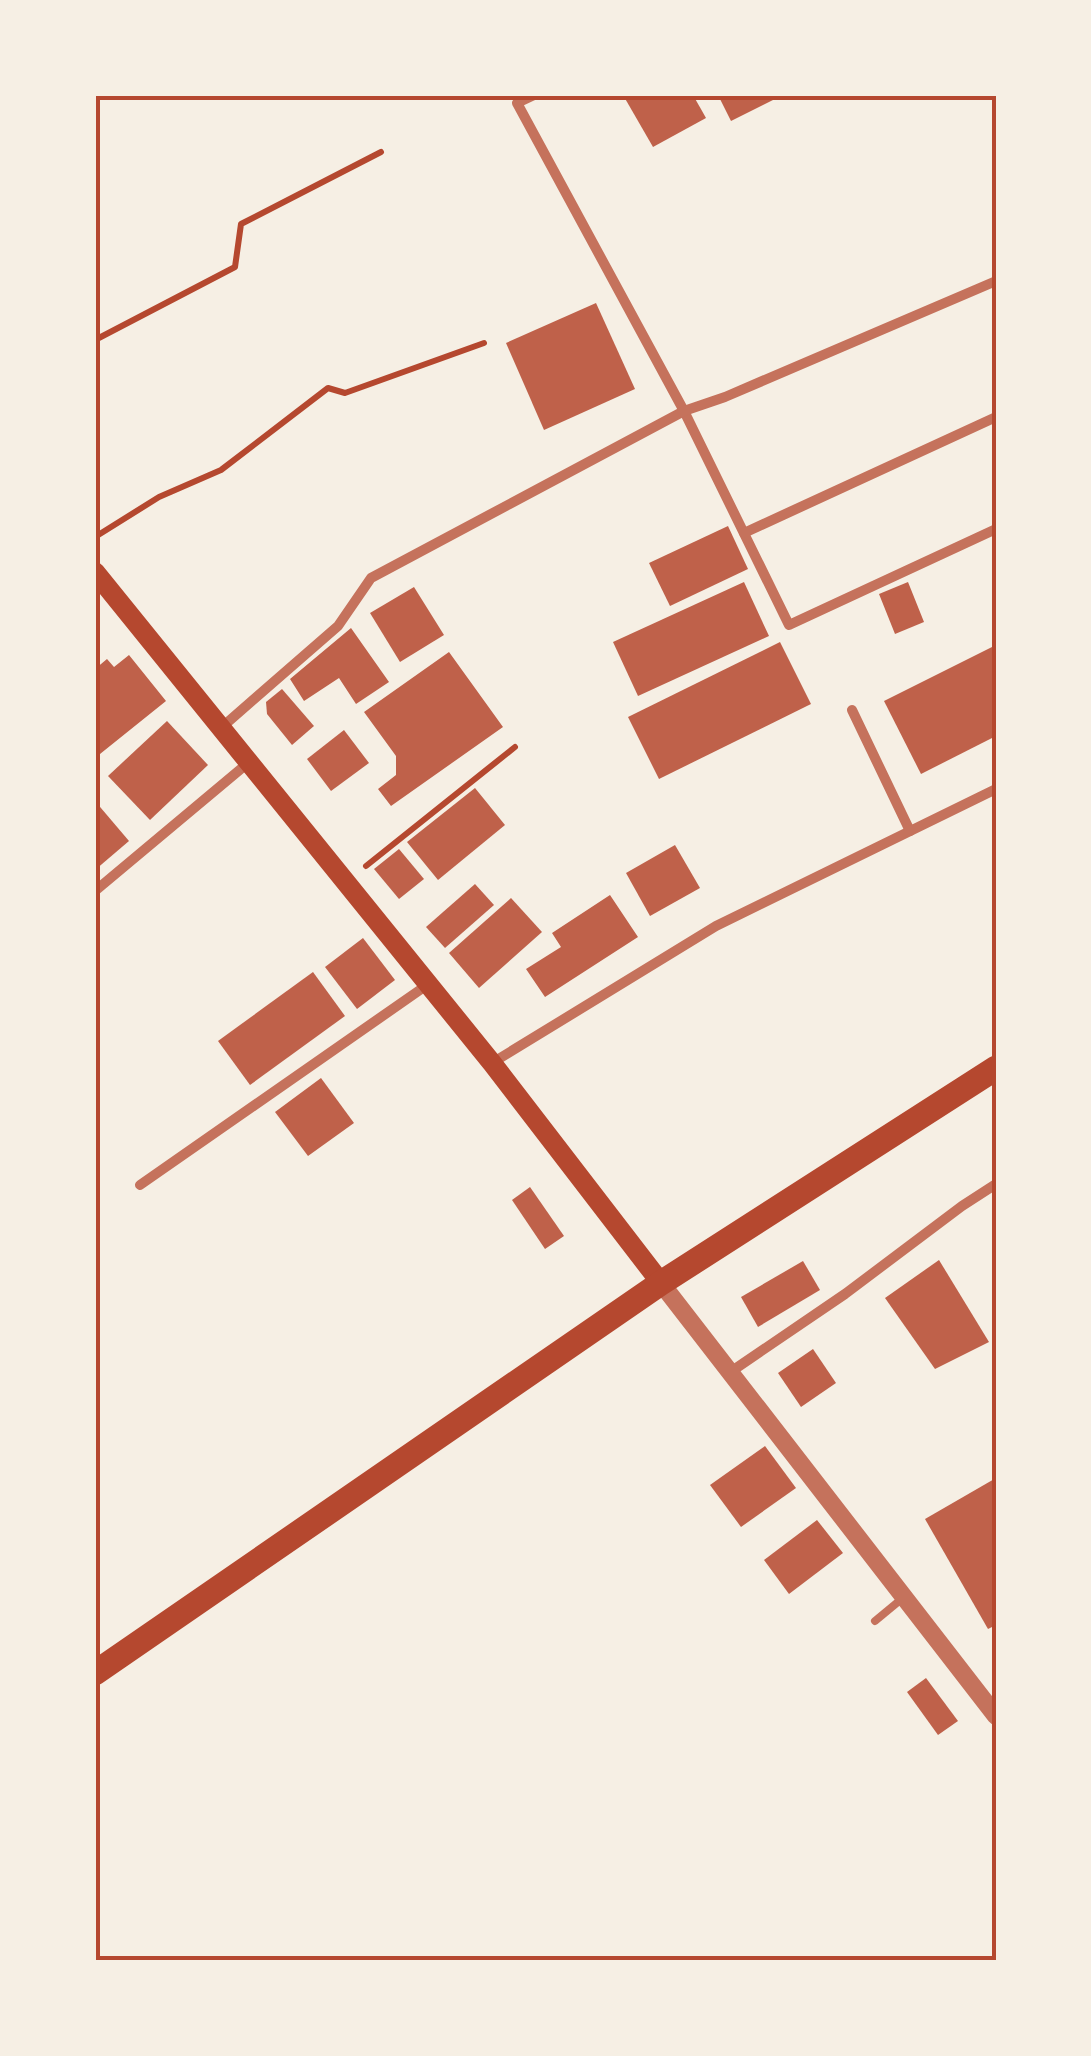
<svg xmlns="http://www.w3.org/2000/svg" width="1091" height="2056" font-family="Karla,sans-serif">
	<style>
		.building { fill: #bf614a }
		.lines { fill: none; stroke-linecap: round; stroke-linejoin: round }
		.path { stroke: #b5482f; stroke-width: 6 }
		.service { stroke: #c5725c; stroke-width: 8 }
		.minor { stroke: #c5725c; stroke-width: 10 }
		.tertiary { stroke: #c5725c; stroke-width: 18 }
		.secondary { stroke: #b5482f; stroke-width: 20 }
		.trunk { stroke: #b5482f; stroke-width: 25 }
		.neatline { fill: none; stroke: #b5482f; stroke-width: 4 }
	</style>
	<rect width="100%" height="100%" fill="#f6efe4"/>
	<g class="building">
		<polygon points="623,95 693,95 706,118 653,147"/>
		<polygon points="718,95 783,95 731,121"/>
		<polygon points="596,303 635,389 544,430 506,343"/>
		<polygon points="728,526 748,569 670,606 649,563"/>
		<polygon points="744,582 769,636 638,696 613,642"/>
		<polygon points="908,582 924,622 895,634 879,594"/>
		<polygon points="414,587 444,635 400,662 370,613"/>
		<polygon points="351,628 389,682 356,704 339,678 304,701 290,679"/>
		<polygon points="780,642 811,704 659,779 628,717"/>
		<polygon points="996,645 996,736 921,774 884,701"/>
		<polygon points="449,652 503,727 391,806 378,789 396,775 396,756 364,712"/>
		<polygon points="129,655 166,701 100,754 95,748 95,669 107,659 114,667"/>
		<polygon points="282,689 314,726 292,745 267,714 266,702"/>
		<polygon points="167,721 208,765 150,820 108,776"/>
		<polygon points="344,730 369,763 331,791 307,759"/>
		<polygon points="475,788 505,825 438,880 407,842"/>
		<polygon points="95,801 129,841 95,870"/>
		<polygon points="675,845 700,888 650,916 626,873"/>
		<polygon points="399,849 424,879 399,899 374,869"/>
		<polygon points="475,884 494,905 445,948 426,927"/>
		<polygon points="610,895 638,937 545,997 526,969 561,947 552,933"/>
		<polygon points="511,898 542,932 479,988 449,953"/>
		<polygon points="363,938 395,980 357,1009 325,967"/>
		<polygon points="313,972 345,1016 250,1085 218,1041"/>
		<polygon points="321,1078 354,1123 308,1156 275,1112"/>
		<polygon points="530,1187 564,1236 545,1249 512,1200"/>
		<polygon points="939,1260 989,1342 935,1369 885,1298"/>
		<polygon points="803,1261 820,1290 758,1327 741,1297"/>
		<polygon points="813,1349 836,1383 801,1407 778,1373"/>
		<polygon points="765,1446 796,1488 741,1527 710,1485"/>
		<polygon points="996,1478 996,1625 988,1629 925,1519"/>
		<polygon points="817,1520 843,1553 789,1594 764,1560"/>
		<polygon points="926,1678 958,1721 938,1735 907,1692"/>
	</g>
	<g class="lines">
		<g class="path">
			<polyline points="95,340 235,267 241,224 381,152"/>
			<polyline points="95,537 159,497 221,470 328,388 345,393 484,343"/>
			<polyline points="366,866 515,747"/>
		</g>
		<polyline class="service" points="875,1621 904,1597"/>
		<g class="minor">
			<polyline points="534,95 517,103 684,411 789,625 996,529"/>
			<polyline points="744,533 996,417"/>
			<polyline points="852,710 910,831"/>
			<polyline points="221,728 338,626 371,578 684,411 725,397 996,281"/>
			<polyline points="95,891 248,763"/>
			<polyline points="492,1063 716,926 996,789"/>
			<polyline points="140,1185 427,985"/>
			<polyline points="729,1373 845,1294 962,1206 996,1184"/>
		</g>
		<polyline class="tertiary" points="661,1283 996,1716"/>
		<polyline class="secondary" points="95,572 492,1063 661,1283"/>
		<polyline class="trunk" points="95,1673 661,1283 996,1068"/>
	</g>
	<rect width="1091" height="2056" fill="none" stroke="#f6efe4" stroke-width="195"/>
	<rect x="98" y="98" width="896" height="1860" class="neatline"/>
</svg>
